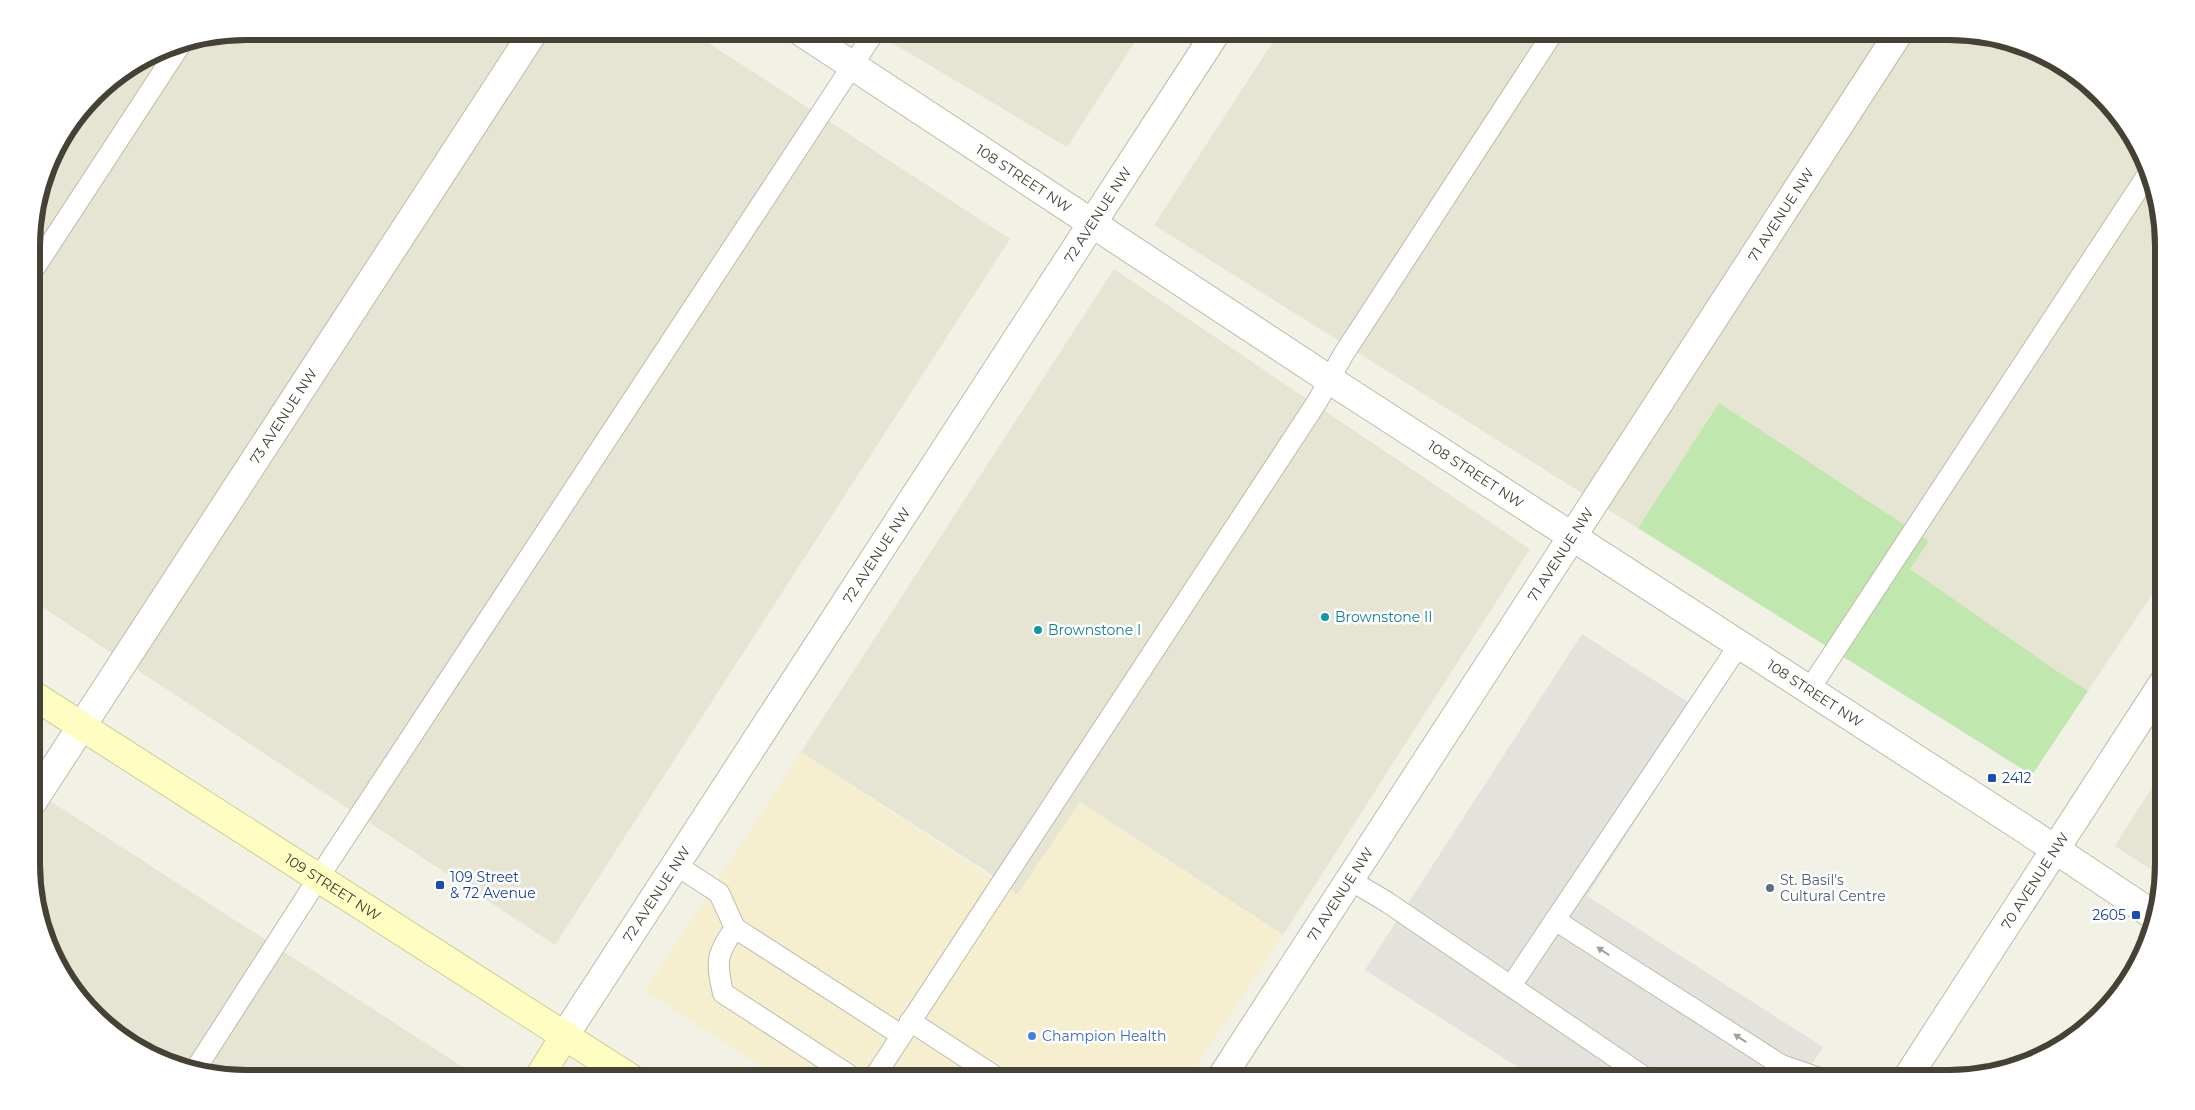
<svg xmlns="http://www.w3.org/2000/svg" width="2195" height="1110" font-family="Montserrat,sans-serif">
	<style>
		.residential { fill: #e6e5d3 }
		.commercial { fill: #f5eecf }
		.grass { fill: #c0e7ad }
		.parking { fill: #e3e2dd }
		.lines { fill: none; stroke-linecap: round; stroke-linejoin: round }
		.lane-casing { stroke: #bebba8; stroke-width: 22 }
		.street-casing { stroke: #bebba8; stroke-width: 30 }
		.secondary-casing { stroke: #d0ce93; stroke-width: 30 }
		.lane { stroke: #fff; stroke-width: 20 }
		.street { stroke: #fff; stroke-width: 28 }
		.secondary { stroke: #fefec3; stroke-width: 28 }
		.oneway { fill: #a2a09a }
		.culture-dot { fill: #0f9aa8; stroke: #fff; stroke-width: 2 }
		.transit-dot { fill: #1a4fb4; stroke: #fff; stroke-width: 2 }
		.service-dot { fill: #5c6f8a; stroke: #fff; stroke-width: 2 }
		.shop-dot { fill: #3f7fe0; stroke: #fff; stroke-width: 2 }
		.labels { text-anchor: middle; stroke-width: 5; stroke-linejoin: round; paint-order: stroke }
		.street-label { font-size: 14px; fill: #454235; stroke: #fff }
		.culture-label { font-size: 14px; fill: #0d838f; stroke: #fff; text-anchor: start }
		.transit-label { font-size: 14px; fill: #164399; stroke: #fff; text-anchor: start }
		.service-label { font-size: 14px; fill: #4e5e75; stroke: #fff; text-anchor: start }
		.shop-label { font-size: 14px; fill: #366cbe; stroke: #fff; text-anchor: start }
		.rim { fill: none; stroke: #454235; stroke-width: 6 }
	</style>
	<rect width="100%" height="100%" fill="#f2f1e5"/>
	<g class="residential">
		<polygon points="246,31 690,31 1010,239 555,945 33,601 32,232 53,151 104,85 164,47"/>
		<polygon points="872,31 1142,31 1067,147"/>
		<polygon points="1280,31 1949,31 2044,53 2090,84 2127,126 2162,218 2163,578 2032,775 1154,225"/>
		<polygon points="1114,269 1530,549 1283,935 1080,802 1017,895 986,871 801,752"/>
		<polygon points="2163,770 2164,864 2161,876 2115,846"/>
		<polygon points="33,790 466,1069 460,1079 246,1079 151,1057 75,995 48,946 33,892"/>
	</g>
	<polygon class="commercial" points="801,752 1017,895 1080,802 1283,935 1188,1079 780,1079 645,991"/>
	<polygon class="grass" points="1719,403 1929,541 1910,569 2061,674 2088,691 2032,775 1638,528"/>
	<polygon class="parking" points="1582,634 1705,713 1587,896 1823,1047 1803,1078 1535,1078 1365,970"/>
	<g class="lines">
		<g class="lane-casing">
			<g id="lane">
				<polyline points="32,272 181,44"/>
				<polyline points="1809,690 2146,177"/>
				<polyline points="676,865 719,893 735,928 901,1035"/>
				<polyline points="1350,880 1387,902 1646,1078"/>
				<polyline points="1555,920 1781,1065"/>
				<path d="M735,928c-19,26 -19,34 -12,65l132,86"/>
				<polyline points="1511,986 1739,645"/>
				<polyline points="910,1021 999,1079"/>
				<polyline points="197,1067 319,877 875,31"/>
				<polyline points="1772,1078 1781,1065 1819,1078"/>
				<polyline points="873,1079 1317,402 1343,355 1554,31"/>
			</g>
		</g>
		<g class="street-casing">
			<g id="street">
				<path id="s1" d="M800,31l530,349 690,446 132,88"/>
				<path id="s2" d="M33,801l501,-770"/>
				<path id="s3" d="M565,1035l652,-1004"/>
				<path id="s4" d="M1221,1078l679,-1047"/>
				<path id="s5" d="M1907,1078l256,-395"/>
			</g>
		</g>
		<g class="secondary-casing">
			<g id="secondary">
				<path id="s6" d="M33,695l599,384"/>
				<polyline points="538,1079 565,1035"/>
			</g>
		</g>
		<use href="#lane" class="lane"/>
		<use href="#street" class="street"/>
		<use href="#secondary" class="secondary"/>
	</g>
	<defs><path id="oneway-solid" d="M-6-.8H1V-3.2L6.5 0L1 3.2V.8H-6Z" transform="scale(1.25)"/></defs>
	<g class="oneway">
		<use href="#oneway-solid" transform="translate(1603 951) rotate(-147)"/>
		<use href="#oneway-solid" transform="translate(1740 1038) rotate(-147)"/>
	</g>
	<g class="culture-dot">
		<circle cx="1325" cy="617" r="5"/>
		<circle cx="1038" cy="630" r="5"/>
	</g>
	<g class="transit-dot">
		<rect x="1987" y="773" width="10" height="10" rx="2.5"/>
		<rect x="435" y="880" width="10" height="10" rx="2.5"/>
		<rect x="2131" y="910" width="10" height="10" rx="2.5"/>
	</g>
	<circle class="service-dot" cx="1770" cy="888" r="5"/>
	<circle class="shop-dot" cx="1032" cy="1036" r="5"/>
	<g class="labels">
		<g class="street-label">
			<text dy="5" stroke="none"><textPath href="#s1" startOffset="268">108 STREET NW</textPath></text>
			<text dy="5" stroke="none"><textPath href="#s3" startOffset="978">72 AVENUE NW</textPath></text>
			<text dy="5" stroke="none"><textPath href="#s4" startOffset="1029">71 AVENUE NW</textPath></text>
			<text dy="5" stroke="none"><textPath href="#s2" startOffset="459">73 AVENUE NW</textPath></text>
			<text dy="5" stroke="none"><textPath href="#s1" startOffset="808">108 STREET NW</textPath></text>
			<text dy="5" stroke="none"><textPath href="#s3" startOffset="572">72 AVENUE NW</textPath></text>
			<text dy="5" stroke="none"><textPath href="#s4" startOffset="624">71 AVENUE NW</textPath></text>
			<text dy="5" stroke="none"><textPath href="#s1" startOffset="1212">108 STREET NW</textPath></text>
			<text dy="5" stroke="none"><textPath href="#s5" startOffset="235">70 AVENUE NW</textPath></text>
			<text dy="5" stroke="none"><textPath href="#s6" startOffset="356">109 STREET NW</textPath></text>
			<text dy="5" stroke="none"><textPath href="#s3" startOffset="168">72 AVENUE NW</textPath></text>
			<text dy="5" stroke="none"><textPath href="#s4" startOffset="219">71 AVENUE NW</textPath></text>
		</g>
		<g class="culture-label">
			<text x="1335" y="622">Brownstone II</text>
			<text x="1048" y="635">Brownstone I</text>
		</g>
		<g class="transit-label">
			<text x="2002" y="783">2412</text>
			<text x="450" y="882">109 Street<tspan x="450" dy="16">&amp; 72 Avenue</tspan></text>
			<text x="2126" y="920" text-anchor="end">2605</text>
		</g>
		<g class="service-label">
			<text x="1780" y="885">St. Basil's<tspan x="1780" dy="16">Cultural Centre</tspan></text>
		</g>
		<g class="shop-label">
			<text x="1042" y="1041">Champion Health</text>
		</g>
	</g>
	<path d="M0 0H2195V1110H0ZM246 40H1949A206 206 0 0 1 2155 246V864A206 206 0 0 1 1949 1070H246A206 206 0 0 1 40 864V246A206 206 0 0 1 246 40Z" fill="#fff" fill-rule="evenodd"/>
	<path class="rim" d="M246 40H1949A206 206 0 0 1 2155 246V864A206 206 0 0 1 1949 1070H246A206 206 0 0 1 40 864V246A206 206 0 0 1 246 40Z"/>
</svg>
